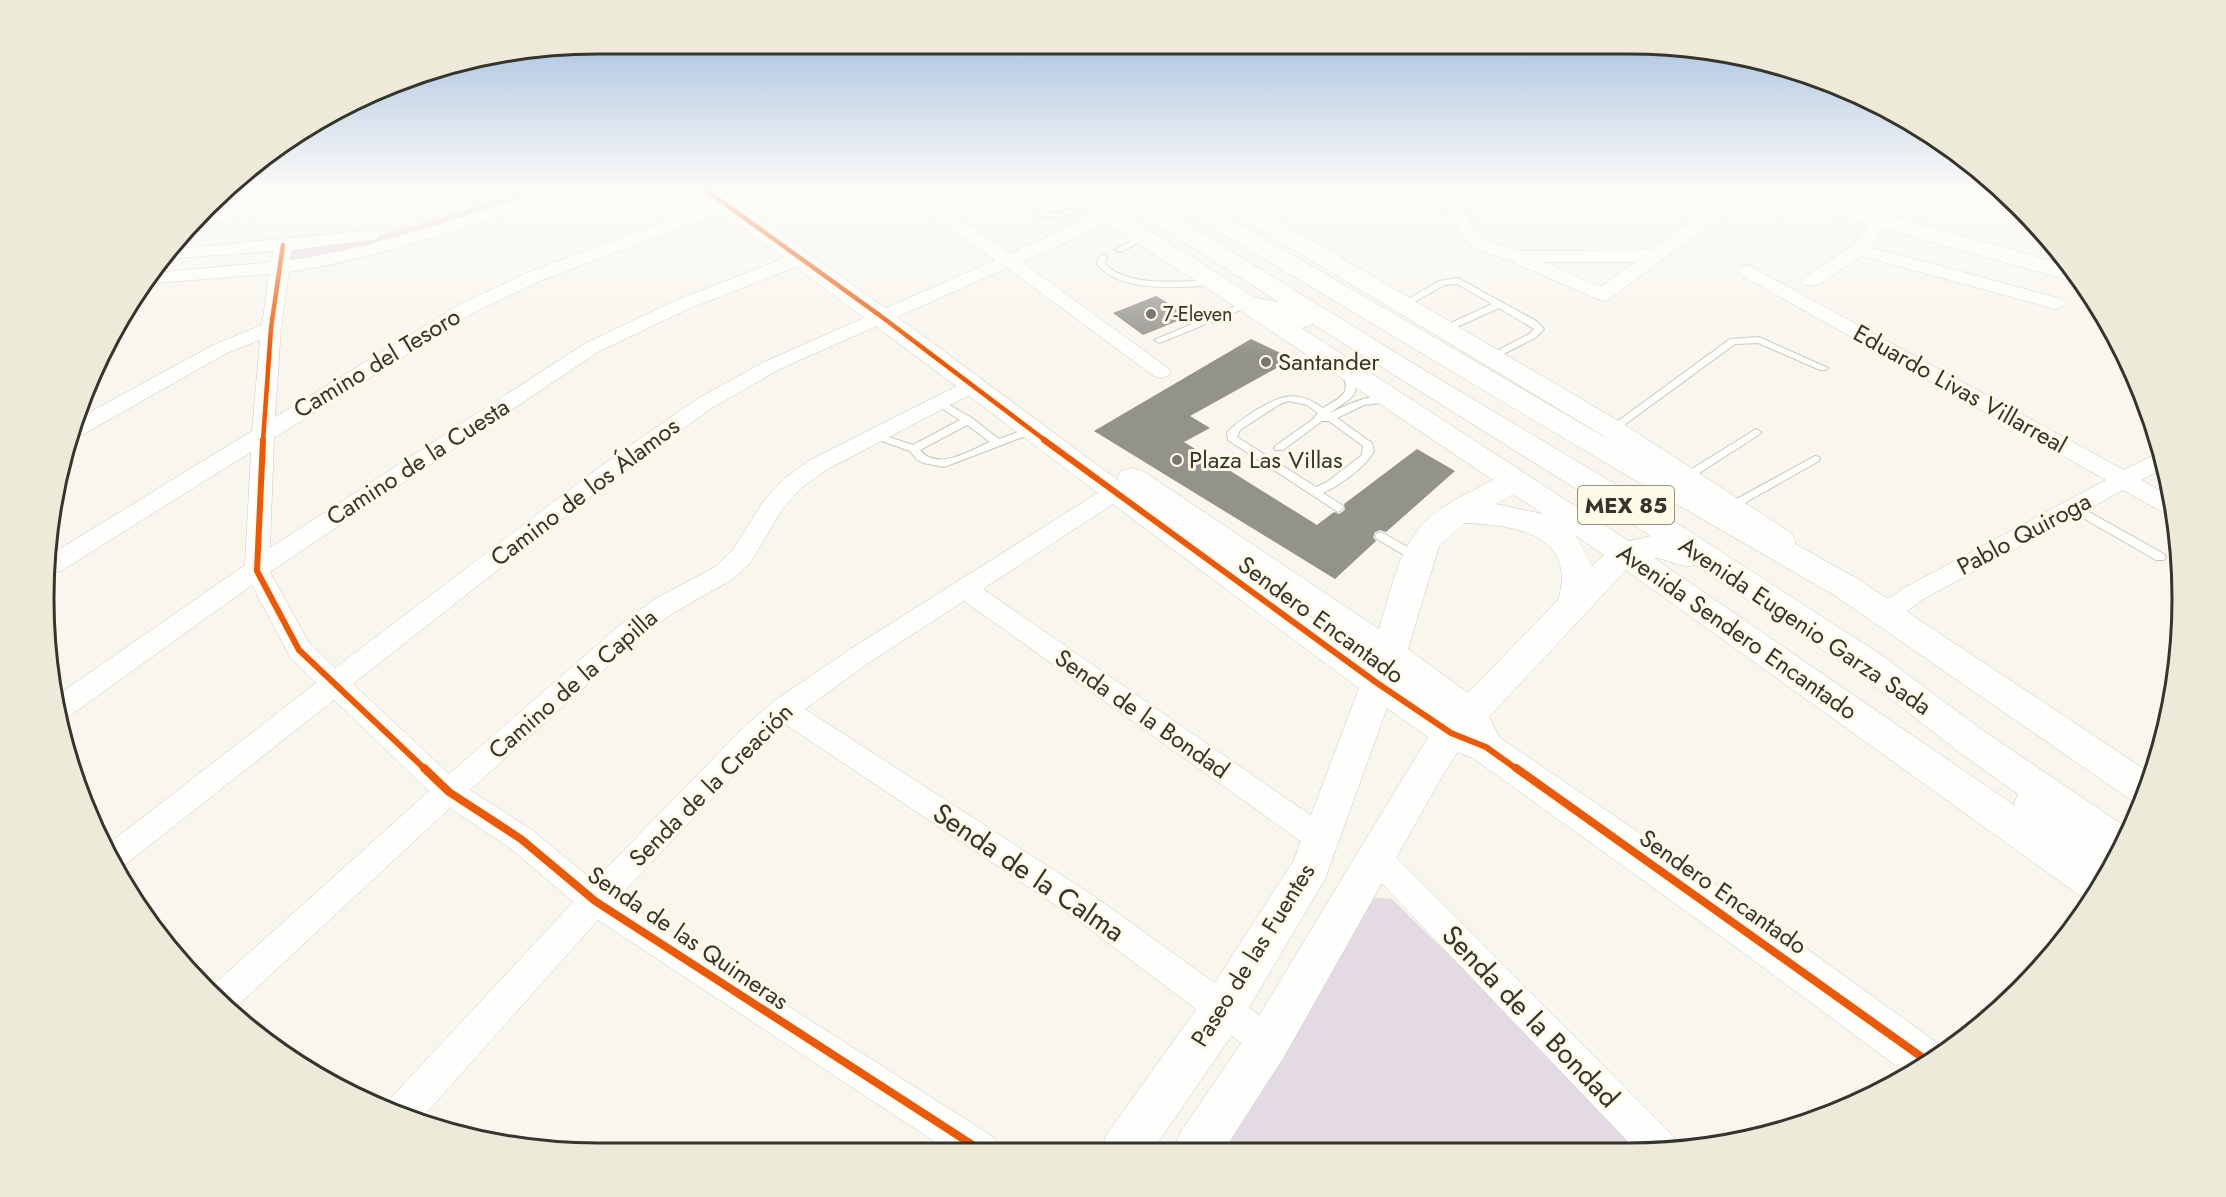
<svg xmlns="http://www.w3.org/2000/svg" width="2226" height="1197" font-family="Jost,sans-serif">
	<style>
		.green { fill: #e4dae3 }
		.building { fill: #93928b }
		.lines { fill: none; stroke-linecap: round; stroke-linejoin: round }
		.lane-casing { stroke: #c9c8c0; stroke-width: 2 }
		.street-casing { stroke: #c9c8c0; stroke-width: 1 }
		.secondary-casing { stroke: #c9c8c0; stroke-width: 1 }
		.highway-casing { stroke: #c9c8c0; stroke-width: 1 }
		.lane { fill: #fefefc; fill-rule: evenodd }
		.street { fill: #fefefc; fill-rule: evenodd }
		.secondary { fill: #fefefc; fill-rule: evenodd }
		.highway { fill: #fefefc; fill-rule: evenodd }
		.cycleway-far2-casing { stroke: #fdfae8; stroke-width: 8 }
		.cycleway-far1-casing { stroke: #fdfae8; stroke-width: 10 }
		.cycleway-casing { stroke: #fdfae8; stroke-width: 11 }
		.cycleway-far2 { stroke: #e8590c; stroke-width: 4.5 }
		.cycleway-far1 { stroke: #e8590c; stroke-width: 6 }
		.cycleway { stroke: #e8590c; stroke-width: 8 }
		.poi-dot { fill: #797870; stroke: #fdfae8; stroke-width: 2 }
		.labels { text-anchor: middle; stroke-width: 6; stroke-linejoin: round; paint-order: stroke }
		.far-poi-label { font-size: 20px; fill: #35342d; stroke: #fdfae8; text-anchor: start }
		.shield { fill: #fdfae8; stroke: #716f65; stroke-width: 1.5 }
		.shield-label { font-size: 22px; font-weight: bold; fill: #35342d }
		.poi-label { font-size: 24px; fill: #35342d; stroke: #fdfae8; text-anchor: start }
		.street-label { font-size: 24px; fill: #35342d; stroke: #fdfae8 }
		.near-street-label { font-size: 28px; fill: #35342d; stroke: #fdfae8 }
		.rim { fill: none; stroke: #35342d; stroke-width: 3 }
	</style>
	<rect width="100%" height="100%" fill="#f8f6ed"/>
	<g class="green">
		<polygon points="537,188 565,188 423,232 289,264 288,250 370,239"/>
		<polygon points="1370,897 1392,899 1647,1149 1222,1150 1253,1104"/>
	</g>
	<g class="building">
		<polygon points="1156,296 1190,316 1143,335 1113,313"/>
		<polygon points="1251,339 1293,359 1190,416 1210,428 1184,442 1317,525 1334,512 1339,514 1345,510 1344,504 1417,449 1455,471 1386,532 1380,530 1375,532 1373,537 1376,541 1335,579 1094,431"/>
	</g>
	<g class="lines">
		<g class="lane-casing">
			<g id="lane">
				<polygon points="1071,189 1074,189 1074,193 1040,208 1043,211 1058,213 1089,202 1096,204 1059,218 1037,215 1032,208 1035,203"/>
				<polygon points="1143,235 1150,237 1121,252 1114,250"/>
				<path d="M1103,254l4,3 -2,7c23,24 77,17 108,16l4,3 -4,3c-35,0 -93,8 -116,-22l2,-7z"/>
				<polygon points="1458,278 1536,321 1544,329 1535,338 1492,360 1489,359 1489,355 1529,334 1534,329 1499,308 1448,331 1442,331 1442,327 1492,304 1457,284 1444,285 1406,307 1400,307 1398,305 1439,281"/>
				<polygon points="1247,301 1250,302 1250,306 1162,342 1159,343 1154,340"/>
				<polygon points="1759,337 1828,368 1826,370 1820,370 1758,343 1735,344 1616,431 1608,431 1607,429 1730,339"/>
				<path d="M1345,367l3,1c18,27 2,30 -18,45 15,-7 48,-24 63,-14l-5,3 -24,3 -27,13 35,25 2,8c-8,16 -34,34 -51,42l19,12 2,3 -6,4 -110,-72 -1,-7c7,-9 16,-14 26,-21 26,-16 43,-24 70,-4 20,-12 30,-15 17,-38zM1289,401l18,4 11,8 -6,7 -37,26 -1,2 1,2h8l39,-29h7l34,25 -1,9 -35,27 -11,5 -79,-50 3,-7 40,-26z"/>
				<path d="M937,398l35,20 27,21 33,-12 5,3 -1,2 -92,35 -21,-4 -7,-4 -6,-8 -40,-14 -1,-2 5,-3 39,13 47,-25 -27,-17v-4zM967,425l23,17c-20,8 -52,30 -70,8z"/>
				<polygon points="1756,429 1761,432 1760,434 1690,479 1682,479 1681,477 1682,475"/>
				<polygon points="1815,456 1819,457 1820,459 1819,461 1734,509 1730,510 1724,506"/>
				<polygon points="2073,503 2164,554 2166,557 2164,560 2156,560 2069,510 2067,507"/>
				<polygon points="1381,532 1422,555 1424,558 1422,561 1414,561 1377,539 1375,536 1377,533"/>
			</g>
		</g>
		<g class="street-casing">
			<g id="street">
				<polygon points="295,188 322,188 319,192 208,225 198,225 209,213"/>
				<path d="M554,188h27l-3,4c-97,28 -189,65 -289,80l-8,56 -6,89 184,-112 67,-32 193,-72h12l3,4 -3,4 -191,72 -67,32 -199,125 -4,110 314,-204 88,-42 120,-47h14l2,4 -2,4 -120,47 -88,42 -328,220 39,71 26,25 266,-202 96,-67 69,-38 229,-101 -102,-72h20l97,65 94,-41h12l3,4 -3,4 -94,42 146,106 3,4 -3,4 -7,2 -7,-2 -147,-108 -227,101 -68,39 -95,68 -264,208 96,90 171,-149 35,-26 60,-32 18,-17 31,-50 21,-22 25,-18 155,-78 7,-2 7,2 4,4 -4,4 -153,80 -25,18 -20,23 -30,51 -18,17 -60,34 -35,26 -168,151 62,40 62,51 151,-155 29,-25 78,-53 274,-173 8,-3 8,3 4,5 -4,5 -159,104 349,241 4,9 -4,9 -11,4 -11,-4 -346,-247 -94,61 -65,47 289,187 186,134 5,12 -5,12 -12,5 -12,-5 -184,-138 -287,-192 -20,18 -147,156 377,240 5,13h-51l-351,-231 -178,200 -33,-14 2,-6 184,-198 -63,-54 -60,-40 -215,200 -25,-20 219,-197 -95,-91 -213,168 -14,-23 209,-162 -26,-26 -38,-72 -181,130 -7,2 -5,-23 186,-129 6,-113 -190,119 -10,2 2,-20 199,-122 8,-91 -33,13 -145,82 -11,1 8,-18 134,-73 49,-20 7,-51 -126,10 10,-11 118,-11 2,-11 -107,8 10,-10 196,-19 6,1 3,4 -3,4 -6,1 -80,10 -2,10c92,-13 176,-46 264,-72z"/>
				<path d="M1439,188h18l10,29 16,22 36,12 132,-1 58,-41v-21h18l1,16 -5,11 -114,84 -7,2 -92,-40 -39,-14 -22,-30zM1544,262h92l-36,25z"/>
				<polygon points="1881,216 1887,217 1890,221 1870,247 2062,299 2065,303 2062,307 2055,309 1861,256 1818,285 1804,285 1801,281 1804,277 1852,246 1875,217"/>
				<path d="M1748,265l376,205 38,-19 4,16 -25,13 29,16 3,18 -9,-1 -41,-23 -203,111c-13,11 -25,24 -42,19l-4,-7 4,-7 24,-17 204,-109 -365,-205 -2,-4 2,-4z"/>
				<polygon points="1377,845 1388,849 1673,1136 1678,1149 1635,1149 1366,867 1362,858 1366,849"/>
			</g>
		</g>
		<g class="secondary-casing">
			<g id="secondary">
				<path d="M692,188h25l174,124 228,169 -2,-3 4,-7 11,-3 11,3 236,158c12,-37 19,-83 49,-110 18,-17 43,-27 65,-39l-286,-192 -149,-95 -3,-5h26l144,90 410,267 475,326 -2,5 -18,25 -4,-1 -460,-330 -137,147 10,20 275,188 173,125 -11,10 -29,14 -163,-121 -271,-195 -15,-6 -14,21 -160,284 -60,93h-51l7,-17 72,-106 176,-290 -41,-29 -62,171 -85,144 -87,127 -53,1 7,-17 101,-141 86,-133 65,-172c-222,-164 -441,-333 -664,-495zM1513,494l30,20 -47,-10zM1464,523c49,2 114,10 94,77l-90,93 -60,-44 31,-103zM1576,536l28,19 -12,11zM1236,564l134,93 -1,2z"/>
				<path d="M1196,188h27l25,15c14,-21 37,-15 59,-15l-3,5c-15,3 -34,2 -37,21l355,209 169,110 5,8 -5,8 -11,3 -11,-3 -167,-114 -403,-242z"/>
				<path d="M1690,188h47l-3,5c-13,3 -28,3 -41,0z"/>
				<polygon points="1753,188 1789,188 2071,266 2081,281 2068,280 1756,193"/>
			</g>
		</g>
		<g class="highway-casing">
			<g id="highway">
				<path d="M1103,188h26l295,182 203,121 256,165 102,76 144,97 -21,47 -11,15 -4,-1 -74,-76 -5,-11 4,-9 -59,-42 -100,-78 -164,-109c-13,4 -25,-5 -39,-7 -16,-2 -27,7 -43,3l-5,-8 5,-8 38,-9 -338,-212 -10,4 -34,-13 -31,-6 -4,-5 4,-5 9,-3 32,6 -173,-109z"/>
				<polygon points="1151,188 1178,188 1639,457 1858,579 2153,775 2140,805 2134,802 1834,595 1619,471 1154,193"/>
			</g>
		</g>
		<use href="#lane" class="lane"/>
		<use href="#street" class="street"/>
		<use href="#secondary" class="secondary"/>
		<use href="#highway" class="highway"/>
		<g class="cycleway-far2-casing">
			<g id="cycleway-far2">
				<polyline points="703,188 882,317 1046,441"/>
				<polyline points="263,441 271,328 283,245"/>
			</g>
		</g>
		<g class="cycleway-far1-casing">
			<g id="cycleway-far1">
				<polyline points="263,440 257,571 299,650 426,770"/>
				<polyline points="1044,440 1377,683 1451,733 1486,747 1518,770"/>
			</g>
		</g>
		<g class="cycleway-casing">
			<g id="cycleway">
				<polyline points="424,768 449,792 521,839 595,901 982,1151"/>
				<polyline points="1516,768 1930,1063"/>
			</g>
		</g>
		<use href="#cycleway-far2" class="cycleway-far2"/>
		<use href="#cycleway-far1" class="cycleway-far1"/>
		<use href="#cycleway" class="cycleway"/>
	</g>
	<linearGradient id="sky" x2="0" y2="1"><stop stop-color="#9cb8dd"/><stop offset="0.53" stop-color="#fcfbf7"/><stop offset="1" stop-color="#fcfbf7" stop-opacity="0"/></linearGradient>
	<rect width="2226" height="356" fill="url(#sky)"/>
	<g class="poi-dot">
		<circle cx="1151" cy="314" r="6"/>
		<circle cx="1266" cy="362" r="6"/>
		<circle cx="1177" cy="460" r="6"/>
	</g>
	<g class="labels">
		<g class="far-poi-label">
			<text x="1163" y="321">7-Eleven</text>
		</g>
		<rect class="shield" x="1578" y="486" width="96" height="38" rx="4.5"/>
		<g class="shield-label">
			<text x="1626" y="513">MEX 85</text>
		</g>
		<g class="poi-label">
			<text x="1278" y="370">Santander</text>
			<text x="1189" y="468">Plaza Las Villas</text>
		</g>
		<g class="street-label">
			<text transform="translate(377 363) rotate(-31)" y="8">Camino del Tesoro</text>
			<text transform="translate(1960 389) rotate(29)" y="8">Eduardo Livas Villarreal</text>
			<text transform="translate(418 462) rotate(-33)" y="8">Camino de la Cuesta</text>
			<text transform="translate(585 492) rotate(-37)" y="8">Camino de los Álamos</text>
			<text transform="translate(2024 534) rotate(-28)" y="8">Pablo Quiroga</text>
			<text transform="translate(1321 620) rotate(36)" y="8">Sendero Encantado</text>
			<text transform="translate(1805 626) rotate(34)" y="8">Avenida Eugenio Garza Sada</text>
			<text transform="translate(1737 632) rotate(35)" y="8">Avenida Sendero Encantado</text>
			<text transform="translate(573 684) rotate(-41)" y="8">Camino de la Capilla</text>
			<text transform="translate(1142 714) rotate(35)" y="8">Senda de la Bondad</text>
			<text transform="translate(711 785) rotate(-45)" y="8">Senda de la Creación</text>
			<text transform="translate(1723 892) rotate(35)" y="8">Sendero Encantado</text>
			<text transform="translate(688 938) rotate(34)" y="8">Senda de las Quimeras</text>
			<text transform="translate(1253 955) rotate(-58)" y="8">Paseo de las Fuentes</text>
		</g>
		<g class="near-street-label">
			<text transform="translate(1029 872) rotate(34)" y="10">Senda de la Calma</text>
			<text transform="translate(1531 1016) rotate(46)" y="10">Senda de la Bondad</text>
		</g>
	</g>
	<path d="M0 0H2226V1197H0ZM598 54H1628A544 544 0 0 1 2172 598V599A544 544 0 0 1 1628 1143H598A544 544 0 0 1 54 599V598A544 544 0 0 1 598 54Z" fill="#edead9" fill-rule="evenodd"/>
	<path class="rim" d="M598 54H1628A544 544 0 0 1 2172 598V599A544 544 0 0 1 1628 1143H598A544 544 0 0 1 54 599V598A544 544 0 0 1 598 54Z"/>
</svg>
